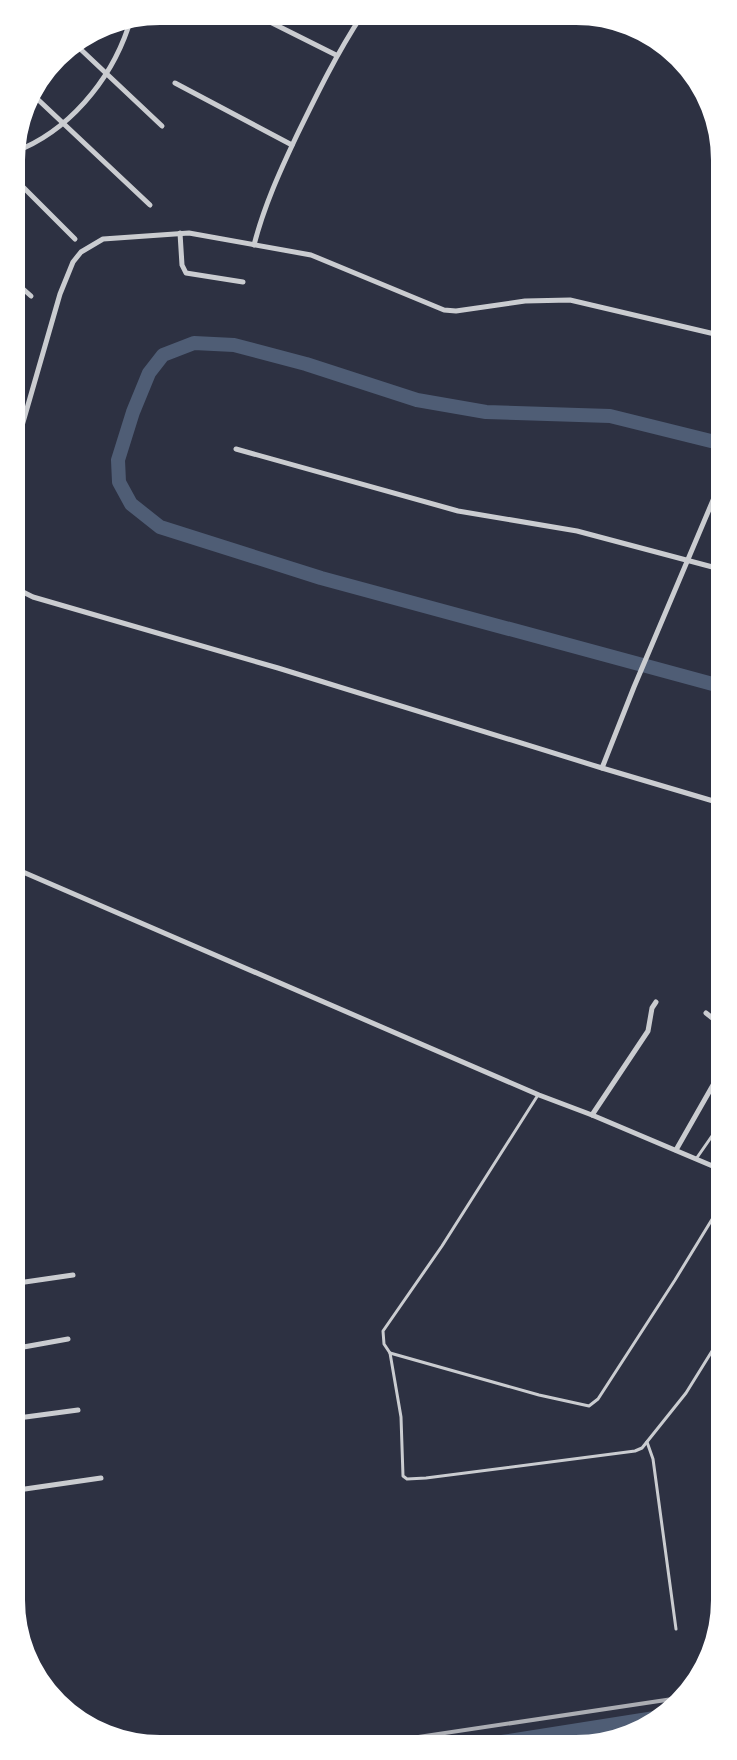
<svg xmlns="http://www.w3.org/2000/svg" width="737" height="1760" font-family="'Fira Sans Condensed',sans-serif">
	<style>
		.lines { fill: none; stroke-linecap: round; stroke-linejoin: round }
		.canal { stroke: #4f5d75; stroke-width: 14 }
		.service { stroke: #caccd0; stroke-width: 3 }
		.minor { stroke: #caccd0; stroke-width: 5 }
		.rail { stroke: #abadb3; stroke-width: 4 }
		.rim { fill: none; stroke: #fff; stroke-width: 6 }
	</style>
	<rect width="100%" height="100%" fill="#2d3142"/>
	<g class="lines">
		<g class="canal">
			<polyline points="719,443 610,416 486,412 417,400 306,364 234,345 194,343 163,355 149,373 133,412 118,460 119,482 131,504 160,527 321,578 720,686"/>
			<polyline points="502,1742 661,1717"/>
		</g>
		<g class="service">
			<polyline points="538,1095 442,1246 383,1331 384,1344 390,1353 401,1417 403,1476 407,1479 426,1478 635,1451 642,1448 686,1393 722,1335"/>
			<polyline points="696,1159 721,1123"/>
			<polyline points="390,1353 539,1395 589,1406 598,1399 675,1280 722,1203"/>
			<polyline points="647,1442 653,1459 676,1629"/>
		</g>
		<g class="minor">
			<polyline points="254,14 336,55"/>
			<polyline points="75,44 162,126"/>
			<polyline points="175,83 292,145"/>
			<polyline points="31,93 150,205"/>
			<path d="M14,152c54,-20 96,-71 114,-124"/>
			<polyline points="14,178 75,239"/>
			<polyline points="180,233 182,265 186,273 243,282"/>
			<path d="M254,245c10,-39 26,-74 43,-110 20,-41 40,-82 65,-120"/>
			<polyline points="14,281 31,296"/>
			<polyline points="236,449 458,511 577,531 720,569"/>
			<polyline points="15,450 60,294 73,262 81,252 103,239 189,233 311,255 444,310 456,311 525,301 570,300 719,335"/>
			<polyline points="15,588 33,597 278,668 602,768 720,803"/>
			<polyline points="602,768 634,687 719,486"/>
			<polyline points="16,869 539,1095 592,1115 722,1170"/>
			<polyline points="706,1013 721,1025"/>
			<polyline points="592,1115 648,1031 652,1008 656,1002"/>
			<polyline points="676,1150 721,1071"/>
			<polyline points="17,1213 18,1213"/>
			<polyline points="18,1283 73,1275"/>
			<polyline points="18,1348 68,1339"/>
			<polyline points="18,1418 78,1410"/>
			<polyline points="18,1490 101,1478"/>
		</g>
		<polyline class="rail" points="385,1742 686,1697"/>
	</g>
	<path d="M0 0H737V1760H0ZM160 22H576A138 138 0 0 1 714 160V1600A138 138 0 0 1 576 1738H160A138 138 0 0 1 22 1600V160A138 138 0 0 1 160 22Z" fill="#fff" fill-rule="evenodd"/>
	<path class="rim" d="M160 22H576A138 138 0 0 1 714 160V1600A138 138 0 0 1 576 1738H160A138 138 0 0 1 22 1600V160A138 138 0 0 1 160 22Z"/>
</svg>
